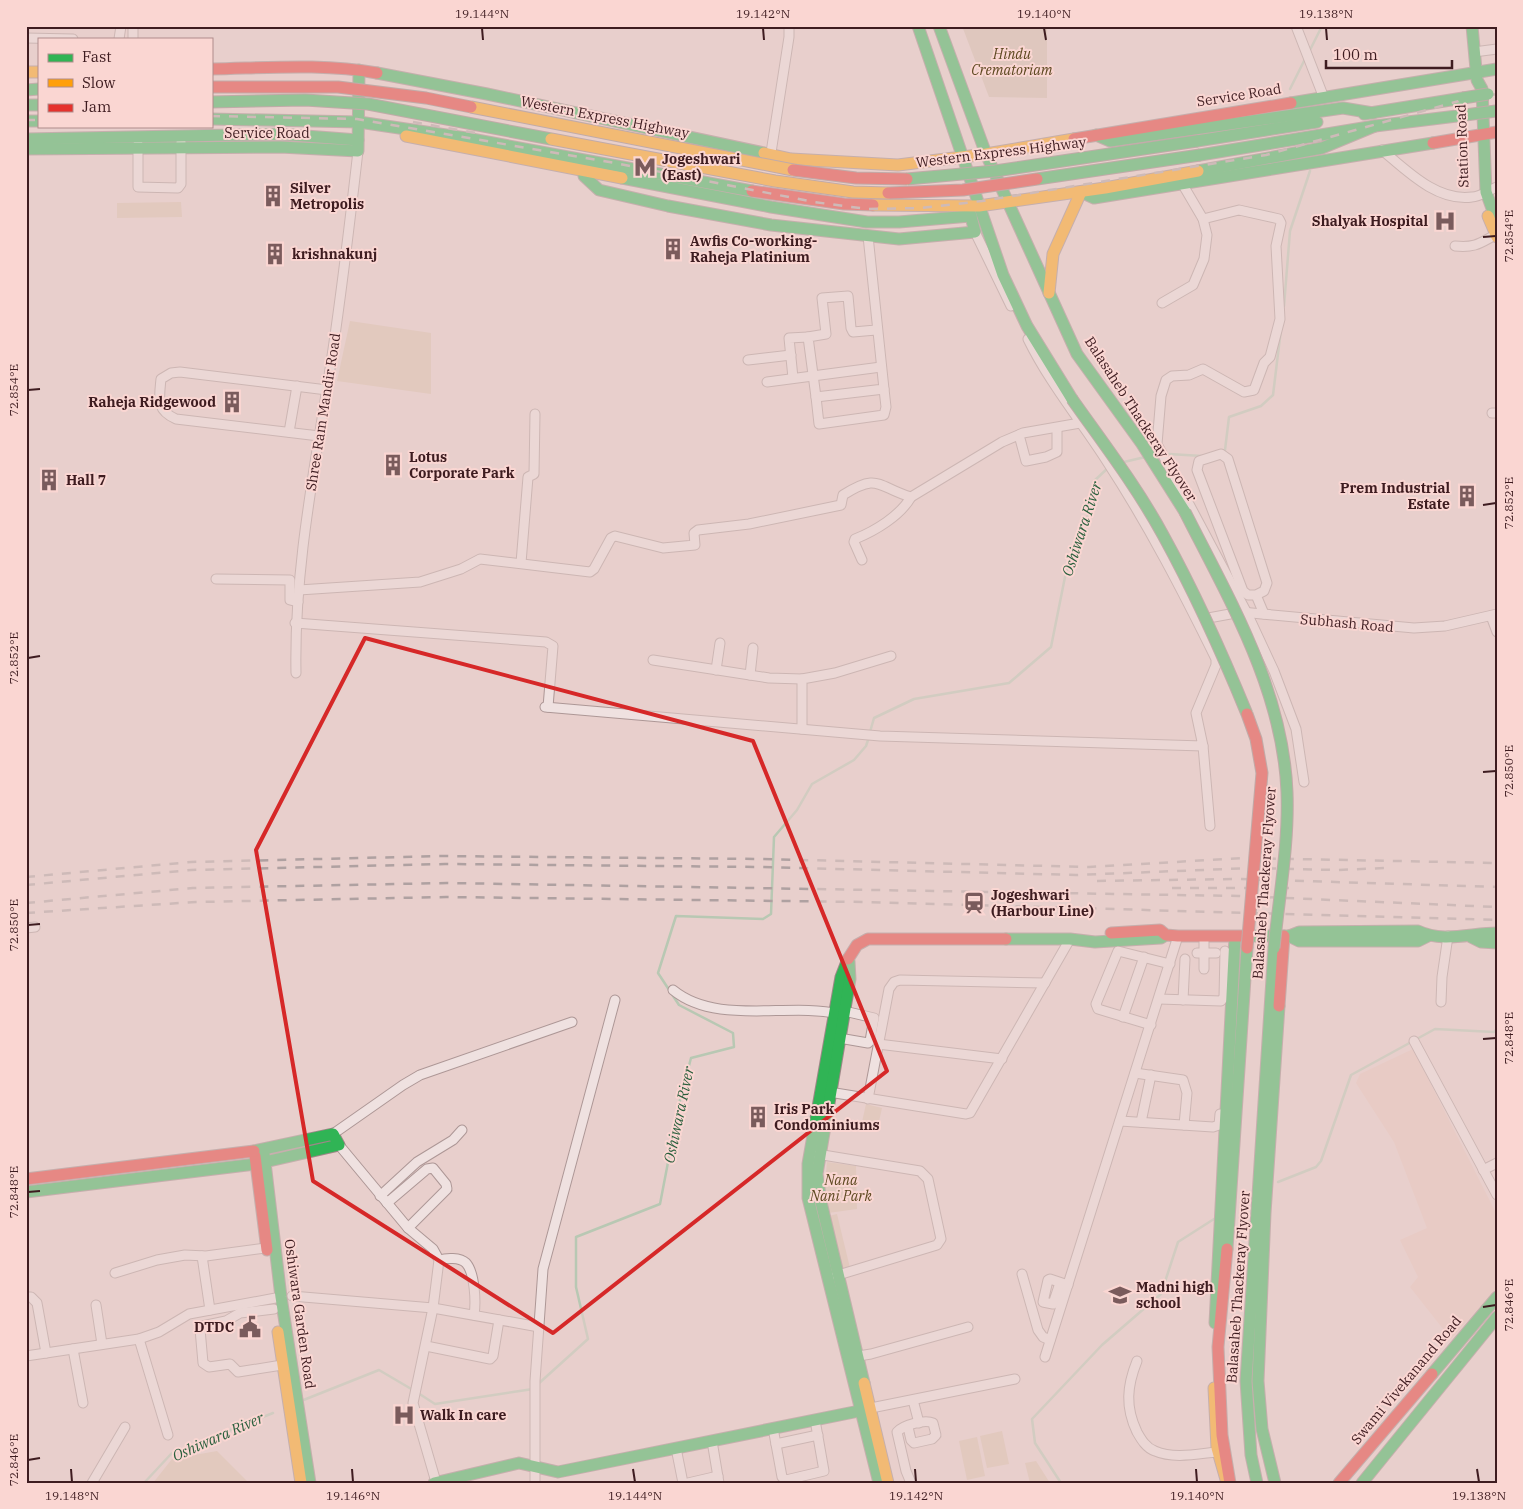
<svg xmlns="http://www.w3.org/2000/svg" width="1523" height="1509" font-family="'IBM Plex Serif',serif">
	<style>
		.farmland { fill: #e9c5bc }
		.green { fill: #dcc0ad }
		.cemetery { fill: #d6bdad }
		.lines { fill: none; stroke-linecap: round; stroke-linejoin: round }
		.stream { stroke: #b8c8b3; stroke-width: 2.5 }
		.street-casing { stroke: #ad9796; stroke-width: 11 }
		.fast-casing { stroke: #9d8787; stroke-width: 13 }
		.slow-casing { stroke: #9d8787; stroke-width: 13 }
		.jam-casing { stroke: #9d8787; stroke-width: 13 }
		.street { stroke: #efe1e0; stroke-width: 9 }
		.fast { stroke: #30b455; stroke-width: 11 }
		.slow { stroke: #ff9f0a; stroke-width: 11 }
		.jam { stroke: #e5322d; stroke-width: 11 }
		.rail { stroke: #afa1a1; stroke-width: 2.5; stroke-dasharray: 9 9; stroke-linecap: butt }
		.fast-bridge-casing { stroke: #937e7d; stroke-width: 13; stroke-linecap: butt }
		.slow-bridge-casing { stroke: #937e7d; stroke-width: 13; stroke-linecap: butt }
		.jam-bridge-casing { stroke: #937e7d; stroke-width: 13; stroke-linecap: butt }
		.fast-bridge { stroke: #30b455; stroke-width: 11 }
		.slow-bridge { stroke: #ff9f0a; stroke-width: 11 }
		.jam-bridge { stroke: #e5322d; stroke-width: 11 }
		.marked { fill: none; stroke: #d62828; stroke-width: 4; stroke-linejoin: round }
		.ticks { fill: none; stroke: #3e1c20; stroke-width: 2 }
		.labels { text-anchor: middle; stroke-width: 4; stroke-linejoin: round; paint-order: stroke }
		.park-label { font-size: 14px; font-style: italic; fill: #5d4820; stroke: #fad6d2 }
		.street-label { font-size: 14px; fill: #3e1c20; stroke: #fad6d2 }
		.poi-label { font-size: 14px; font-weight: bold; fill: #3e1c20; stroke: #fad6d2; text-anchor: start }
		.water-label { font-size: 15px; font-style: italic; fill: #295f3c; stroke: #fad6d2 }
		.neatline { fill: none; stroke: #3e1c20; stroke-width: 2 }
		.ticks-label { font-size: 12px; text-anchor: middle; fill: #3e1c20 }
	</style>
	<rect width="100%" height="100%" fill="#e8cfcc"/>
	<polygon class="farmland" points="1413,1049 1497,1215 1497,1288 1451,1339 1410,1287 1418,1277 1400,1240 1427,1228 1394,1142 1356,1083 1360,1074"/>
	<g class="green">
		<polygon points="181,202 182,217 117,218 117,203"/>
		<polygon points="350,321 431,333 431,394 337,381"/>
		<polygon points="866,1104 882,1108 878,1126 862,1122"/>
		<polygon points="827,1162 856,1166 857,1209 828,1213 825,1185"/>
		<polygon points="837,1214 850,1268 835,1272 821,1218"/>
		<polygon points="1002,1431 1009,1464 987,1468 980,1436"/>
		<polygon points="977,1437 985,1476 967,1480 959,1441"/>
		<polygon points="217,1451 249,1483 153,1483 172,1459"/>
		<polygon points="1036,1461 1050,1483 1030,1483 1025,1463"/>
	</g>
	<polygon class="cemetery" points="962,26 1047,26 1047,98 989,97"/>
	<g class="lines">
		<g class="stream">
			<polyline points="1309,52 1322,26"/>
			<polyline points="1290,89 1305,59"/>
			<polyline points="1284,306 1290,231 1310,171"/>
			<polyline points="1221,451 1225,450 1229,417 1261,406 1273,395 1281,329"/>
			<polyline points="1169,454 1202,456"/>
			<polyline points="1124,462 1145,457"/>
			<polyline points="870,732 874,718 914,699 1009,683 1051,647 1066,572 1086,526 1094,481 1108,468"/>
			<polyline points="1278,1182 1316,1167 1321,1161 1351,1075 1435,1029 1494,1032 1497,1029"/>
			<polyline points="537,1385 588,1339 576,1287 576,1237 660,1204 680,1100 691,1058 734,1047 733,1033 679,1005 658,973 676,916 763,919 771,914 774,837 797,810 812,784 854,760 866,746 869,737"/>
			<polyline points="418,1393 435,1404 533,1389"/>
			<polyline points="301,1401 379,1370 413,1390"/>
			<polyline points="144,1483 171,1454 273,1413"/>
			<polyline points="1061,1483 1035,1443 1032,1419 1102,1345 1161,1294 1178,1242 1214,1219"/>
		</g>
		<g class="street-casing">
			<g id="street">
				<polyline points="133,26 133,39"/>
				<polyline points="1296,26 1324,98"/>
				<polyline points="26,38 73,39"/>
				<polyline points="119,39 121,26"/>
				<polyline points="1474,52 1497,49"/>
				<polyline points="138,144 138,187 178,188 181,184 181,142"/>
				<path d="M1382,150c24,20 55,52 90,47 8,0 17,-7 25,-10"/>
				<polyline points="770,159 789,37 789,26"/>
				<polyline points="1203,219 1239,210 1279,219 1281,223 1276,246 1280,319 1270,357 1264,363 1254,390 1244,392 1203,369 1189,375 1172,376 1166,380 1161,396 1157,444 1247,613 1274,671 1296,729 1304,782"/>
				<polyline points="975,232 1011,306"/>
				<polyline points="868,236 884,389 816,397 808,337 826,334 822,298 848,296 851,328 853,332 876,330"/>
				<path d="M1455,246c21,2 25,-3 42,-12"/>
				<polyline points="1162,303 1193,285 1204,259 1207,235 1203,219 1183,185"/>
				<polyline points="748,360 791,355"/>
				<polyline points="793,378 789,338 808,337"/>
				<polyline points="767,382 881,367"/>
				<polyline points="816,397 819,424 884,415 886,407 884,389"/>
				<polyline points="1492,413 1497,413"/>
				<polyline points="289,432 297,386"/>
				<polyline points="1019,435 1026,461 1046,457 1057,452 1057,428"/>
				<path d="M319,436l-143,-17c-20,-9 -17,-20 -15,-40l10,-6 9,-1 147,18"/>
				<path d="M862,560l-8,-18 1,-3c20,-8 45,-23 56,-42"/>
				<polyline points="521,563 528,477 534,474 535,414"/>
				<polyline points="216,579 290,580 290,600 298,602"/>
				<path d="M299,590l121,-8 41,-13 19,-10 110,13 4,-3 17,-31 4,-2 48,12 32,-3 -1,-12 4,-3 51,-6 92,-19 2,-10c36,-23 34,-8 68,2l91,-55 21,-9 57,-10"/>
				<polyline points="1256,595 1264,591 1267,583 1228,459 1221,454 1199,461 1197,470 1243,591 1248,595 1256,595 1264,614"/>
				<polyline points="1491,616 1497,632"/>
				<polyline points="1203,619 1241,612 1414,628 1445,626 1497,614"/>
				<polyline points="295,623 546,642 553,646 548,707"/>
				<polyline points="653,660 769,678 802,679"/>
				<polyline points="716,670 720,643"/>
				<path d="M296,673c-2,-96 16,-191 31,-285 13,-79 22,-158 31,-237"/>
				<polyline points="750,675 753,648"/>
				<path d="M545,707l335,29 323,10 -7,-33 20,-48v-6c-33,-67 -67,-133 -108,-196 -26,-41 -58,-79 -80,-124"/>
				<polyline points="802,729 802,679 835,673 891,656"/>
				<polyline points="1203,746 1210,826"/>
				<polyline points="26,928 35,927"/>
				<polyline points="1204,936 1204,969"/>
				<polyline points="1197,953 1216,953"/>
				<path d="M673,990c44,36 115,12 166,24"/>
				<polyline points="1159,999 1221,1001 1224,997 1225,951"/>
				<polyline points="1183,1000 1185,959"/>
				<polyline points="1441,1002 1442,977 1448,936"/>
				<polyline points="1123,1017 1144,957"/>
				<polyline points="1151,1025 1098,1009 1096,1004 1118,951 1170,964"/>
				<polyline points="839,1038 868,1043 870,1041 874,1018 844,1011"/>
				<polyline points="1414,1041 1497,1195"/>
				<polyline points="878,1044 1002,1059"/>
				<polyline points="1135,1073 1183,1080 1187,1093 1184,1125"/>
				<polyline points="829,1092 966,1114 970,1113 1070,939"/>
				<polyline points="868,1099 889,989 894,982 900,980 1045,983"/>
				<polyline points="1120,1121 1213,1127 1219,1125 1220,1114"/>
				<polyline points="1141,1122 1151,1075"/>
				<polyline points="333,1134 403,1085 420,1075 572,1022"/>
				<polyline points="339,1145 408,1228 433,1249 439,1260 433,1308 413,1403 436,1482"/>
				<polyline points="817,1154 920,1171 928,1179 941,1239 937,1245 835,1276"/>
				<polyline points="1483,1170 1497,1163"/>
				<polyline points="380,1196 417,1162 453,1140 462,1130"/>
				<polyline points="387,1203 427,1169 433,1168 446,1184 447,1189 408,1228"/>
				<polyline points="202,1256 210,1310"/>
				<path d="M439,1260c7,-2 21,-3 27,3 9,10 10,40 8,52"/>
				<polyline points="115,1273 157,1260 185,1255 206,1256 273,1247"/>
				<polyline points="1022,1274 1038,1330 1043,1337 1050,1340"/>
				<polyline points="1060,1283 1053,1304 1043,1302 1048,1280 1050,1279 1068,1285"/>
				<polyline points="292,1296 433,1308 539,1327"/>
				<polyline points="26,1297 31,1297 37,1303 46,1353"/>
				<polyline points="96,1305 102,1344"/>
				<polyline points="274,1309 240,1313 226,1321 202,1326 200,1329 203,1363 209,1367 230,1364 238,1372 282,1365"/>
				<polyline points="139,1339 168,1435"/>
				<polyline points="426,1346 490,1359 493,1356 499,1320"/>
				<polyline points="73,1349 83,1403"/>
				<polyline points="26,1356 139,1339 159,1332 189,1314 281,1297"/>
				<polyline points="852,1357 871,1354 968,1327"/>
				<polyline points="1045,1357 1178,936"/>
				<path d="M1137,1361c-10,25 -12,46 0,71 4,7 9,16 18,19 18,8 42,3 61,1"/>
				<polyline points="913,1400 919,1423"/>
				<polyline points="871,1408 1015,1379"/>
				<path d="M908,1427l3,13 3,3 18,-4 4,-4 -3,-12c-8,-4 -30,2 -36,9l9,39 5,12"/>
				<polyline points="773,1428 782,1477 786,1480 824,1471 815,1420"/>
				<polyline points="712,1441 719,1483"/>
				<polyline points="776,1444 818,1435"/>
				<polyline points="676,1448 683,1483"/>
				<polyline points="92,1483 125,1427"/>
				<polyline points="535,1483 535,1381 543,1269 615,1000"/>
				<polyline points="688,1483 718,1476"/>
			</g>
		</g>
		<g class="fast-casing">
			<g id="fast">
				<polyline points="918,26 1003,275 1027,326 1072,399"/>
				<polyline points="939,26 986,154 1077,354 1142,444 1185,512"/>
				<polyline points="1472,26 1477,80 1482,89 1486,192 1497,222"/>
				<polyline points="377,73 487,94 764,153"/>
				<polyline points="26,90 39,89"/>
				<polyline points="1291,103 1497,69"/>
				<polyline points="26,105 39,105"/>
				<polyline points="1364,114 1463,98"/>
				<polyline points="211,119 359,122 466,138 752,191"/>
				<polyline points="26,121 39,121"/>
				<polyline points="1096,135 1110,141 1343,108 1373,113"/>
				<polyline points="26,139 280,134 358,140"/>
				<polyline points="1197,141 1317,122"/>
				<polyline points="26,149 280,147 358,151 359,70"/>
				<polyline points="1200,155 1375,126 1465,115"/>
				<polyline points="583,166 584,176 599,190 668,206 771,225 899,239 975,232 969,209"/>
				<polyline points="1198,171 1322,148 1375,126"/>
				<polyline points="622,178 771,207 867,222 899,222 971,216"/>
				<polyline points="1081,192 1094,198 1433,143"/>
				<polyline points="1247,936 1289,936 1299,941 1418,941 1428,936"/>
				<path d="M1289,936l10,-4 119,-1c25,12 53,2 79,2"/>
				<polyline points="1471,937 1481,942 1497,943"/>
				<polyline points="1006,939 1070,939 1095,942 1161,938 1166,935"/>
				<polyline points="848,959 841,977 808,1164 808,1198 879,1483"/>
				<polyline points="849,961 850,979 817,1174 821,1202 864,1383"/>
				<polyline points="264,1154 281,1297 310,1483"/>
				<polyline points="26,1192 256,1164 339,1145 333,1134 254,1151"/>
				<polyline points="1227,1249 1247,948"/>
				<polyline points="1215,1323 1235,937"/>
				<polyline points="1432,1374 1497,1297"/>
				<polyline points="434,1483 519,1463 558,1472 869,1409"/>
				<polyline points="1257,1483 1251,1455 1246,1381 1274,948"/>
				<polyline points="1275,1483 1262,1429 1258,1381 1265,1213 1279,1006"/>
				<polyline points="1362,1483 1497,1317"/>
			</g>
		</g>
		<g class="slow-casing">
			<g id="slow">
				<polyline points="26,72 39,72"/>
				<polyline points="406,136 622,178"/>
				<polyline points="764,153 791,159 898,165 986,154 1074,139"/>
				<polyline points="873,205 979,206 1105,188 1198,171"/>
				<polyline points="1488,216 1497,237"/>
				<polyline points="1049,293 1053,254 1081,192"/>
				<polyline points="278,1332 301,1483"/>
				<polyline points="864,1383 888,1483"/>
				<polyline points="1214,1388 1217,1448 1227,1483"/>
			</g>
		</g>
		<g class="jam-casing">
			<g id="jam">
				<path d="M211,69c55,-1 112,-6 166,4"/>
				<polyline points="1074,139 1291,103"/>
				<polyline points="1433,143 1497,132"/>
				<polyline points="752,191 844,204 873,205"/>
				<polyline points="1111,933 1160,930 1166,935 1178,936 1247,936"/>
				<polyline points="848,959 857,945 868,939 1006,939"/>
				<polyline points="1279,1006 1284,936"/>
				<polyline points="255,1156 267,1250"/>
				<polyline points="26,1179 254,1151"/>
				<polyline points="1227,1249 1218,1347 1222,1435 1230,1483"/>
				<polyline points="1339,1483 1432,1374"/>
			</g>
		</g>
		<use href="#street" class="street"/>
		<use href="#fast" class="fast"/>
		<use href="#slow" class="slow"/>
		<use href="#jam" class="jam"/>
		<g class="rail">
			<polyline points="211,116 357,119 615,163 814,202 867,209 921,208 982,201 1266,155 1459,101 1497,94"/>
			<polyline points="26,120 39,120"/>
			<polyline points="413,122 482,134"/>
			<polyline points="26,877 191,862 444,856 761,859 1089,867 1244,858 1497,863"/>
			<polyline points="1097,881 1238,879 1497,887"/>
			<polyline points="26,885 191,870 445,864 760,867 1076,875 1253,868 1336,870 1384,868"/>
			<polyline points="1172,888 1289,888"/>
			<polyline points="26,903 193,888 447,883 1239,896 1497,907"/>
			<polyline points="26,913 196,902 446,897 865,902 1497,920"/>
		</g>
		<g class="fast-bridge-casing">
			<g id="fast-bridge">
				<polyline points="1463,98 1488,94"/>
				<polyline points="211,102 305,100 368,104 551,139"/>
				<polyline points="1465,115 1496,111"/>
				<polyline points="907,179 995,171 1197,141"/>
				<polyline points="1037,179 1200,155"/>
				<path d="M1072,399c31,44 65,88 91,136 32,58 59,118 84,179"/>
				<path d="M1185,512c45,89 98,178 102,280 2,52 -8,104 -13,156"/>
			</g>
		</g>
		<g class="slow-bridge-casing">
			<g id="slow-bridge">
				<polyline points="471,107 793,170"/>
				<polyline points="551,139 775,181 853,192 888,193"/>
			</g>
		</g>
		<g class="jam-bridge-casing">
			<g id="jam-bridge">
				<polyline points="211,87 338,87 426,98 471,107"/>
				<polyline points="793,170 856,178 907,179"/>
				<polyline points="888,193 963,190 1037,179"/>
				<polyline points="1247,948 1262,773 1256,739 1247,714"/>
			</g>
		</g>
		<use href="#fast-bridge" class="fast-bridge"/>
		<use href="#slow-bridge" class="slow-bridge"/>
		<use href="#jam-bridge" class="jam-bridge"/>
	</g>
	<path d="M0 0H1523V1509H0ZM365,638l388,103 134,330 -334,262 -240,-152 -57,-331z" fill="#e8cfcc" fill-opacity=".55" fill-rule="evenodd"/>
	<path class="marked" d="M365,638l388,103 134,330 -334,262 -240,-152 -57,-331z"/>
	<path class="ticks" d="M482,28l1,12M763,28l1,12M1044,28l2,12M1326,28l1,12M1483,237l13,-1M28,390l12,-1M1483,505l13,-2M28,658l12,-2M1483,772l13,-1M28,925l12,-1M1483,1039l13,-1M28,1192l12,-1M1483,1307l13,-2M28,1460l12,-2M71,1469l1,13M352,1469l1,13M633,1469l2,13M915,1469l1,13M1196,1469l1,13M1477,1469l2,13"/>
	<defs>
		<g id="metro-bare" transform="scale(1.725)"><path d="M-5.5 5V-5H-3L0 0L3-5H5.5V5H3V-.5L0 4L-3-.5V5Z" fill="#7a5b5c" stroke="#fad6d2" stroke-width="2.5" paint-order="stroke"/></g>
		<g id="building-bare" transform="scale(1.725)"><path d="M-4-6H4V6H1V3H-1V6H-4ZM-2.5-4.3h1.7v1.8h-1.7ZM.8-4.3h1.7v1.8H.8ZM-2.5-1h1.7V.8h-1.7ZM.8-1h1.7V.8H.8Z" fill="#7a5b5c" stroke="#fad6d2" stroke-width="2.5" paint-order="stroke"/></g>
		<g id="hospital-bare" transform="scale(1.725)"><path d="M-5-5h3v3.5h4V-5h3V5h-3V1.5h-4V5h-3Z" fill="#7a5b5c" stroke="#fad6d2" stroke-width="2.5" paint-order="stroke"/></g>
		<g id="station-bare" transform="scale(1.725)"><path d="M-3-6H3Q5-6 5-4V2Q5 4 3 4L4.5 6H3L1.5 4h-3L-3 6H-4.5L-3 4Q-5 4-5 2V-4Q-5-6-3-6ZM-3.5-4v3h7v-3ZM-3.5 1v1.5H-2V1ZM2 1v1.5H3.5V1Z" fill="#7a5b5c" stroke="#fad6d2" stroke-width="2.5" paint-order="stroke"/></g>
		<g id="school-bare" transform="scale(1.725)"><path d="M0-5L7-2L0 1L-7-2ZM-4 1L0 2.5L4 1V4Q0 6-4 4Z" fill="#7a5b5c" stroke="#fad6d2" stroke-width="2.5" paint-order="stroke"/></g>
		<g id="civic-bare" transform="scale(1.725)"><path d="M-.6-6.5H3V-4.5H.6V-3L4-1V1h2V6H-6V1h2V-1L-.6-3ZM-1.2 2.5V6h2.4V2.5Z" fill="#7a5b5c" stroke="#fad6d2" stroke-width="2.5" paint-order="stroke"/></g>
	</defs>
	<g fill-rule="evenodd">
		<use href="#metro-bare" x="645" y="167"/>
		<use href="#building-bare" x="273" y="196"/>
		<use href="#hospital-bare" x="1445" y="221"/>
		<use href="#building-bare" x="673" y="249"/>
		<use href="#building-bare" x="275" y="254"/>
		<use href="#building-bare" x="232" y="402"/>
		<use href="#building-bare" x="393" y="465"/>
		<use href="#building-bare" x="49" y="480"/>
		<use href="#building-bare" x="1467" y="496"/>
		<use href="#station-bare" x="974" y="903"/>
		<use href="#building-bare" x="758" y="1117"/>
		<use href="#school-bare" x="1120" y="1295"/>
		<use href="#civic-bare" x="250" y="1327"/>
		<use href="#hospital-bare" x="404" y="1415"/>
	</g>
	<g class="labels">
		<g class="park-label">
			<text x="1012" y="59">Hindu<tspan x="1012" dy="16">Crematoriam</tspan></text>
			<text x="841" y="1185">Nana<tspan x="841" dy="16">Nani Park</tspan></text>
		</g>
		<g class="street-label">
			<text transform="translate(1239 95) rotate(-9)" y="5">Service Road</text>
			<text transform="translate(605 117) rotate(11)" y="5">Western Express Highway</text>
			<text x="267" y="138">Service Road</text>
			<text transform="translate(1462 146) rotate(-92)" y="5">Station Road</text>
			<text transform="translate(1001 152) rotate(-7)" y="5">Western Express Highway</text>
			<text transform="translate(323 412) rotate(-81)" y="5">Shree Ram Mandir Road</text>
			<text transform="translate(1141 419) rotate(57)" y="5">Balasaheb Thackeray Flyover</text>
			<text transform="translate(1347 623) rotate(5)" y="5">Subhash Road</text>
			<text transform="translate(1264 883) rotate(-86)" y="5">Balasaheb Thackeray Flyover</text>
			<text transform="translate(1238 1287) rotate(-86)" y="5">Balasaheb Thackeray Flyover</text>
			<text transform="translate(300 1314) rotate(82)" y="5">Oshiwara Garden Road</text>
			<text transform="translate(1406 1380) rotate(-50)" y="5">Swami Vivekanand Road</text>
		</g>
		<g class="poi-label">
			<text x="662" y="164">Jogeshwari<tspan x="662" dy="16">(East)</tspan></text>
			<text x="290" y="193">Silver<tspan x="290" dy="16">Metropolis</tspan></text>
			<text x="1428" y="226" text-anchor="end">Shalyak Hospital</text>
			<text x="690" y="246">Awfis Co-working-<tspan x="690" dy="16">Raheja Platinium</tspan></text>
			<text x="292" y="259">krishnakunj</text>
			<text x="216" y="407" text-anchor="end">Raheja Ridgewood</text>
			<text x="409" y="462">Lotus<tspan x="409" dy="16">Corporate Park</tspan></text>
			<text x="66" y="485">Hall 7</text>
			<text x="1450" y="493" text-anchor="end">Prem Industrial<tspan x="1450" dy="16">Estate</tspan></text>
			<text x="991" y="900">Jogeshwari<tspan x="991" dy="16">(Harbour Line)</tspan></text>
			<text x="774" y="1114">Iris Park<tspan x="774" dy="16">Condominiums</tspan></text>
			<text x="1136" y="1292">Madni high<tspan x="1136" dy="16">school</tspan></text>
			<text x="234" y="1332" text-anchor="end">DTDC</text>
			<text x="420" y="1420">Walk In care</text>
		</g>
		<g class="water-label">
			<text transform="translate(1082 529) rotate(-72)" y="5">Oshiwara River</text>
			<text transform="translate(679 1115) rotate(-78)" y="5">Oshiwara River</text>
			<text transform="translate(218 1437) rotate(-24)" y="5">Oshiwara River</text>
		</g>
	</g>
	<rect width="1523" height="1509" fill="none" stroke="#fad6d2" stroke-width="55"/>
	<rect x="38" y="38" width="175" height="90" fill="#fad6d2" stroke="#af8c8b"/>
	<rect x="48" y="54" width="25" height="8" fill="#30b455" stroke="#af8c8b"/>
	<text x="82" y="62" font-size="15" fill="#3e1c20">Fast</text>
	<rect x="48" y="79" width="25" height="8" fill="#ff9f0a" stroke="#af8c8b"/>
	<text x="82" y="88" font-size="15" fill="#3e1c20">Slow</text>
	<rect x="48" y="104" width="25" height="8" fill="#e5322d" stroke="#af8c8b"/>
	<text x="82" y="112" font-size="15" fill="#3e1c20">Jam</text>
	<path d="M1326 60v8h126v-8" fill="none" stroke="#3e1c20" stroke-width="2.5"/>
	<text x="1333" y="60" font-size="15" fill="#3e1c20" stroke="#fad6d2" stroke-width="4" paint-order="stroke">100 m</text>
	<rect x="28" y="28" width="1468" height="1454" class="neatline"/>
	<g class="ticks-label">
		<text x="482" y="18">19.144°N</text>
		<text x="763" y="18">19.142°N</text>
		<text x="1044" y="18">19.140°N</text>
		<text x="1326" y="18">19.138°N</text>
		<text transform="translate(1509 236) rotate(-90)" y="4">72.854°E</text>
		<text transform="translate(14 390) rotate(-90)" y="4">72.854°E</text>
		<text transform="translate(1509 503) rotate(-90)" y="4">72.852°E</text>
		<text transform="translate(14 658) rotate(-90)" y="4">72.852°E</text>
		<text transform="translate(1509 771) rotate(-90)" y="4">72.850°E</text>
		<text transform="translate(14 925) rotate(-90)" y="4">72.850°E</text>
		<text transform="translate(1509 1038) rotate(-90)" y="4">72.848°E</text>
		<text transform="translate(14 1192) rotate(-90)" y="4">72.848°E</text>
		<text transform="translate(1509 1305) rotate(-90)" y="4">72.846°E</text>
		<text transform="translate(14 1460) rotate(-90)" y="4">72.846°E</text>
		<text x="72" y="1500">19.148°N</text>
		<text x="353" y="1500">19.146°N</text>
		<text x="635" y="1500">19.144°N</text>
		<text x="916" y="1500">19.142°N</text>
		<text x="1197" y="1500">19.140°N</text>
		<text x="1479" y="1500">19.138°N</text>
	</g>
</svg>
